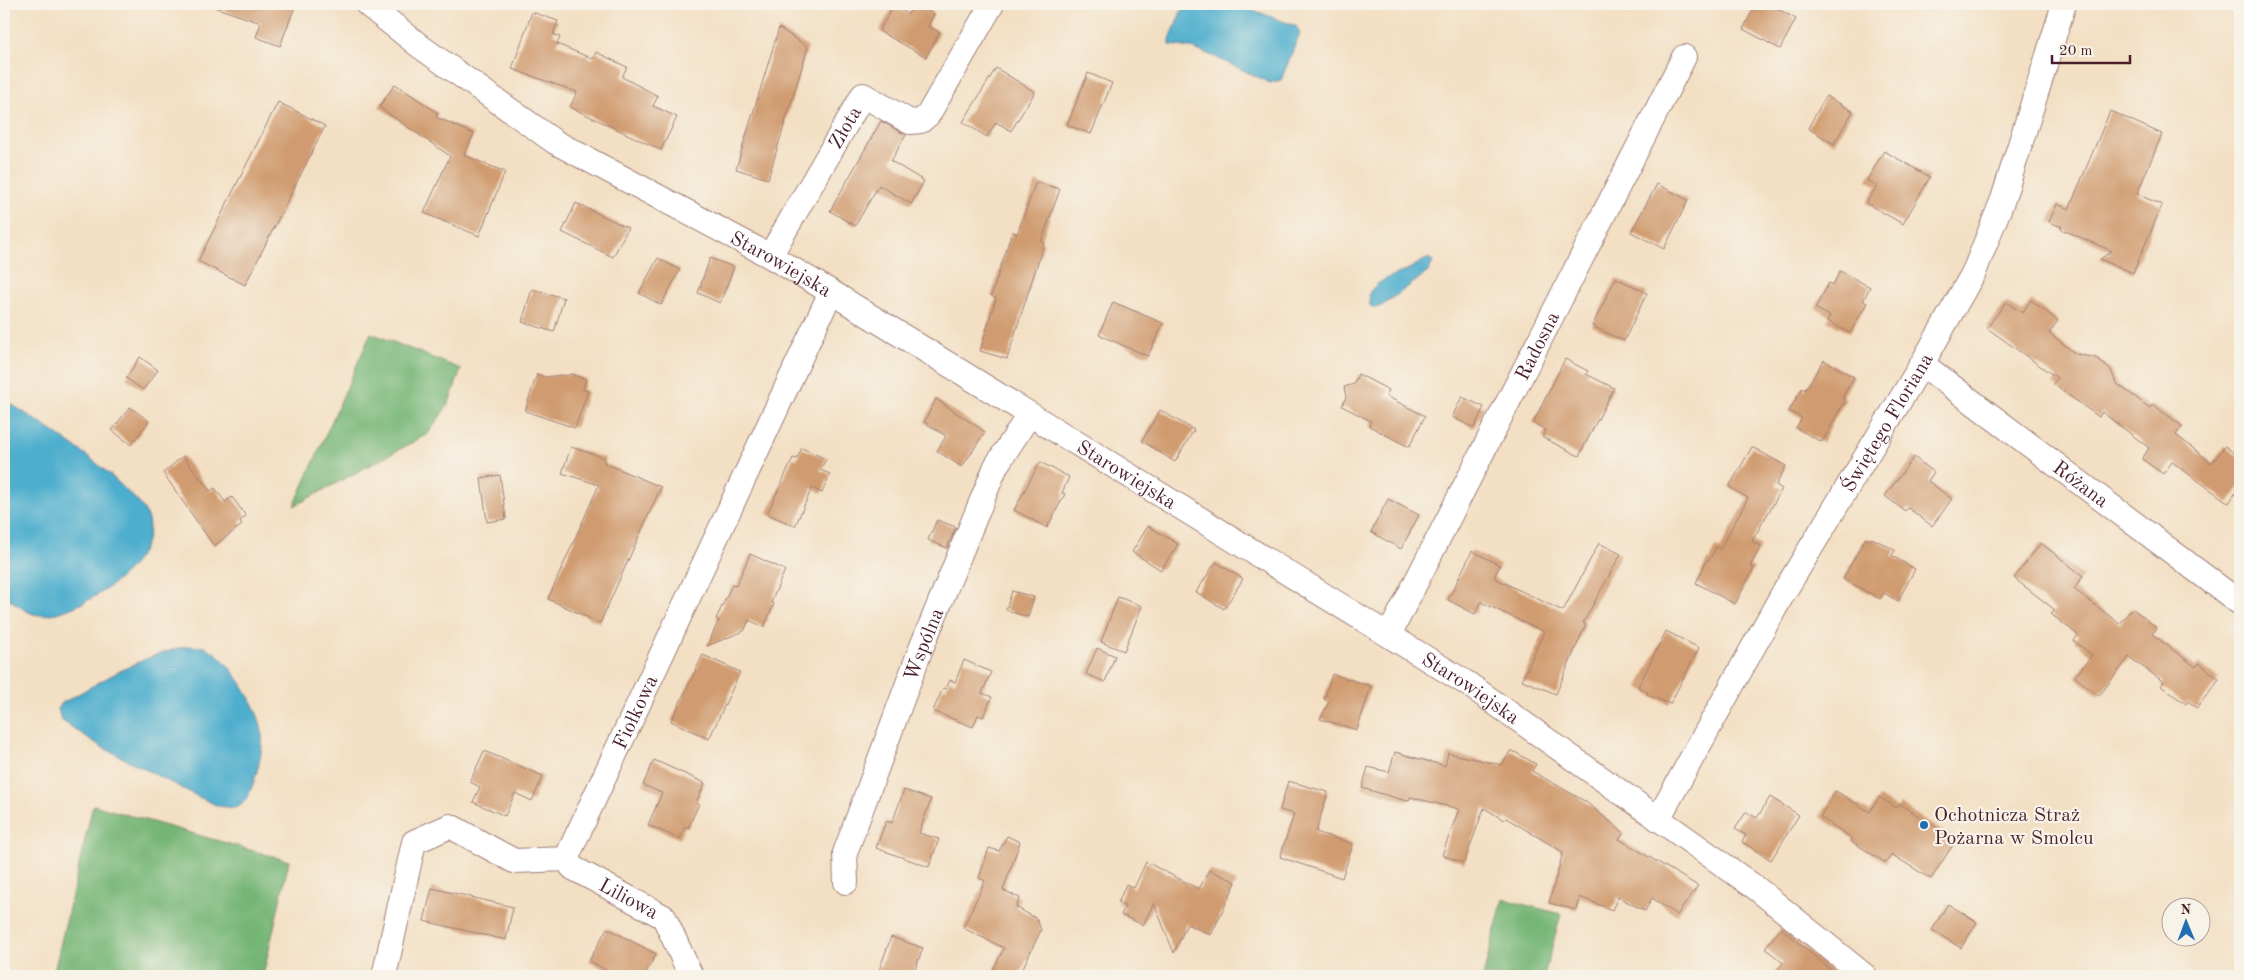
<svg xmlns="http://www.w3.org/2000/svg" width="2244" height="980" font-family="'Old Standard TT',serif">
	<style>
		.forest { fill: #75b576; stroke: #606a50 }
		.water { fill: #4eaecd; stroke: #4c667c }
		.building { fill: #d09b6f }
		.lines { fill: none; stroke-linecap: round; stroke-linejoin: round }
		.street-casing { stroke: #9e7f77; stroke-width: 26 }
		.street { stroke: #fff; stroke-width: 24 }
		.poi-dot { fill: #1f6fb2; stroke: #f7f3e8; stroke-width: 2 }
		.labels { text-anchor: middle; stroke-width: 4.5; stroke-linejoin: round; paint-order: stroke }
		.street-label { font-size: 20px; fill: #4a1f2b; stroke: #f7f3e8 }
		.poi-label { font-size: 20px; fill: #4a1f2b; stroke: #f7f3e8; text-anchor: start }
	</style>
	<rect width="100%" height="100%" fill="#f7f3e8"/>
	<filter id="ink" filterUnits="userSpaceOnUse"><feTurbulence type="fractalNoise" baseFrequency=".02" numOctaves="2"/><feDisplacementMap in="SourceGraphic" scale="10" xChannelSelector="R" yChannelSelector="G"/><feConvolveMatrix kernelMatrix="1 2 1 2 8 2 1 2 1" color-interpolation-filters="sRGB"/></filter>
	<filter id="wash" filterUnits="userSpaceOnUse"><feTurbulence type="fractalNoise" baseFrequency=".0096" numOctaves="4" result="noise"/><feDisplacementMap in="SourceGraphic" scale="20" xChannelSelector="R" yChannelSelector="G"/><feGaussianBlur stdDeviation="1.12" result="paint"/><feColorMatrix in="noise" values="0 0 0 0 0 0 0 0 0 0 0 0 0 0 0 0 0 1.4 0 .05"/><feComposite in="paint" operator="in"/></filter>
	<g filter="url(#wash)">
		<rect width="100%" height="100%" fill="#f3dfc3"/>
		<g class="forest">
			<polygon points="371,333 461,369 449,403 428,434 294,506"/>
			<polygon points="93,805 289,861 263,976 53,976"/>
			<polygon points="1503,899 1561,914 1544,976 1483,976"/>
		</g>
		<g class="water">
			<polygon points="1184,4 1237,4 1296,26 1300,33 1281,80 1270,83 1213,56 1191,48 1170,45 1170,39"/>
			<path d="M1429,258l4,4 -5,10 -45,33 -7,3 -6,-2 -1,-13c11,-15 23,-16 38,-23 8,-4 14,-9 22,-12z"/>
			<path d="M4,399c41,28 86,54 121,90 7,7 16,14 20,23 24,46 -65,104 -105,103 -14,0 -23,-13 -36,-18z"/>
			<path d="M189,646c5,1 11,0 15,1 24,7 55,61 58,84 2,18 -6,52 -16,68 -2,4 -7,6 -12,9l-16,-2 -17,-8 -101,-52 -39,-26 -3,-11 4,-6c40,-22 82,-49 127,-57z"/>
		</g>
		<g id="blocks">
			<g class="building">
				<polygon points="215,4 296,4 280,46 256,37 261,23 214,7"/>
				<polygon points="914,4 934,14 928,26 940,32 926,57 879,31 893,6 908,14"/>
				<polygon points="1756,4 1769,4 1796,19 1780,49 1743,29"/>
				<polygon points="532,12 558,21 553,34 560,37 557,44 593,59 596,52 627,67 622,77 658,96 653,106 677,117 661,150 570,107 577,92 512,69"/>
				<polygon points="779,28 808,47 768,179 736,169"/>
				<polygon points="996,68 1035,92 1011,131 996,122 987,137 963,122"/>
				<polygon points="1088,73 1112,83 1091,134 1067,125"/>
				<polygon points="395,84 438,113 436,117 474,134 464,155 505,172 479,236 424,213 450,156 379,107"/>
				<polygon points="1826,96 1853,111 1834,144 1808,128"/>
				<polygon points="278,102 325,126 245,285 198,261"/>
				<polygon points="2110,111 2162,134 2137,194 2162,205 2133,273 2100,259 2112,251 2061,229 2062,227 2049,222 2057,204 2069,209"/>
				<polygon points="881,121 906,135 891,161 924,181 911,204 879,185 855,226 830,211"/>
				<polygon points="1884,151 1930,177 1903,224 1866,203 1877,186 1867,180"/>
				<polygon points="1036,182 1060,189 1041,242 1044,243 1007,359 980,351 996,298 991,296 1012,232 1017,234"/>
				<polygon points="1657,184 1688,200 1664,249 1631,232"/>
				<polygon points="576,203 628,228 613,257 562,232"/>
				<polygon points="658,258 680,270 661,305 639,293"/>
				<polygon points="710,258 734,267 720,303 698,293"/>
				<polygon points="1840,271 1870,287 1863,301 1867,303 1850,333 1827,321 1830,316 1815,308 1829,283 1833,285"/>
				<polygon points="1616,278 1647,293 1624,341 1592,326"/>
				<polygon points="532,289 564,298 554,332 522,322"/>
				<polygon points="2031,300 2058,321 2049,333 2076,354 2096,358 2105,364 2111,370 2116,383 2150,408 2152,404 2182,426 2176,435 2212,463 2225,446 2240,458 2240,486 2229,503 2172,462 2163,474 2142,459 2149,448 2102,412 2099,417 2053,384 2057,378 1987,328 2006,302 2022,313"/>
				<polygon points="1113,302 1163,323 1148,356 1099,335"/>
				<polygon points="140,357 158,370 143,390 126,378"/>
				<polygon points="1565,359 1588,371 1586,374 1614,388 1579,456 1542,437 1546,430 1533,423"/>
				<polygon points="1824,360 1854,377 1842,398 1846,399 1822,442 1796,428 1802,418 1789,411 1802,388 1805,390"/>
				<polygon points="537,374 545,377 561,375 567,376 570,374 586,379 583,390 588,391 575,428 525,411"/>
				<polygon points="1358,374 1389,390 1386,396 1425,416 1409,447 1369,426 1371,421 1342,406 1346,397 1344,387 1354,384"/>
				<polygon points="1462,397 1484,407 1474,428 1452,417"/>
				<polygon points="936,399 985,432 962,467 937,451 946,436 924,422"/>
				<polygon points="130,407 149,421 131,445 112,430"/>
				<polygon points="1160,410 1194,430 1175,462 1142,441"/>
				<polygon points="571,447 605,458 604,463 661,487 600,623 548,599 599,485 562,473"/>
				<polygon points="1752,447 1786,466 1776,485 1782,489 1752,541 1761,546 1750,566 1754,568 1735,604 1696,583 1707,560 1710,559 1716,547 1720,549 1748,498 1729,487"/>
				<polygon points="802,448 826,459 820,470 830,474 822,493 812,488 795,526 767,514 793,458 797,459"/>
				<polygon points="183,456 210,491 215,488 225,502 232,497 246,516 240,521 242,525 214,546 163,473"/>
				<polygon points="1914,457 1934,472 1928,481 1952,499 1932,526 1908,508 1905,511 1885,496"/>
				<polygon points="1040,462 1069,477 1062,493 1065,494 1047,528 1014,510"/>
				<polygon points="500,475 506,519 487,522 481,478"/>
				<polygon points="1388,499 1419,515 1401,549 1371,532"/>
				<polygon points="937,520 956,527 947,548 928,540"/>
				<polygon points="1148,526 1178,544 1161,570 1132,552"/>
				<polygon points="1865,539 1874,539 1895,550 1892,556 1915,569 1898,601 1884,593 1880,599 1843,579"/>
				<polygon points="1599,543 1621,554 1583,623 1586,624 1556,694 1522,680 1544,632 1481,602 1475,614 1448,600 1472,551 1500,565 1494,577 1498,580 1563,611"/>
				<polygon points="2041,543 2083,576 2074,589 2120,624 2132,608 2157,628 2152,634 2196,667 2199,663 2219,679 2197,708 2188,701 2186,704 2161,686 2164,682 2129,657 2099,696 2075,677 2092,655 2074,641 2078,635 2051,614 2055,610 2014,578"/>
				<polygon points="750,554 785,570 771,602 774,604 764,627 749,620 744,631 707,646 719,620 716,619 732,585 736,586"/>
				<polygon points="1216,562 1243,579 1224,609 1196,592"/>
				<polygon points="1012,591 1034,597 1028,617 1006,610"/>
				<polygon points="1118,597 1142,606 1124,651 1101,642"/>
				<polygon points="1666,631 1699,648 1670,704 1648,695 1647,692 1638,687"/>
				<polygon points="1097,648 1115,656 1105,682 1086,674"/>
				<polygon points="703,655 740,672 709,739 671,721"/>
				<polygon points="964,660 991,672 982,693 992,697 983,717 978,715 973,727 933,711 943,688 946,689 950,680 955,682"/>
				<polygon points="1332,674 1371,686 1357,730 1320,719 1329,702 1324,699"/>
				<polygon points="1511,750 1536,764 1532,771 1586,802 1624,833 1619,839 1698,886 1677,915 1652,898 1645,911 1618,897 1612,910 1580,897 1577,910 1549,903 1563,852 1506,818 1504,820 1484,808 1464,863 1442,855 1459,809 1410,797 1409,801 1403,800 1362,788 1368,767 1389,772 1395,752 1445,766 1448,753 1502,765"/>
				<polygon points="484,751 543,776 532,801 515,793 505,816 473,802 480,787 470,782"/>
				<polygon points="654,760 705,783 696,803 699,804 688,828 685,826 680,839 648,825 662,793 643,785"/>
				<polygon points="1288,781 1328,792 1316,832 1353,844 1342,878 1280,857 1294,814 1280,810"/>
				<polygon points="904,790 931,799 919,833 939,839 929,867 876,848 886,821 892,823"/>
				<polygon points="1836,791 1870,812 1879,797 1897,808 1900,804 1956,840 1931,879 1891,854 1886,863 1851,841 1853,839 1820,817"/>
				<polygon points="1770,797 1799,815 1771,860 1742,842 1746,835 1735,829 1746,812 1757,818"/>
				<polygon points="1007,836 1020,842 1003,890 1020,898 1016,907 1037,919 1041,930 1019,976 990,976 1004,948 963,928 985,881 979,878 989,848 999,851"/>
				<polygon points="1146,862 1199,889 1209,870 1236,882 1211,935 1187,924 1174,953 1154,903 1143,925 1121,915 1125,906 1118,903 1126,884 1134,888"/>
				<polygon points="432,888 513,907 506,940 424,921"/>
				<polygon points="1948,904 1977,922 1961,948 1932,930"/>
				<polygon points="607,928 656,954 644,976 617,976 589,961"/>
				<polygon points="1781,928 1838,976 1772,976 1783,963 1765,948"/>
				<polygon points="891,937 923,948 914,972 910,970 908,976 877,976"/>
			</g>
		</g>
	</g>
	<g filter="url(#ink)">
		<use href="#blocks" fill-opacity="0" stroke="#9e7f77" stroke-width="1"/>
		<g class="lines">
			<g class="street-casing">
				<g id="street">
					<path id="s1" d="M367,4l54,43 134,95 215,114 61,36 637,392 288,204 109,88"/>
					<path id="s2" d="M770,256l93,-161 47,27 11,-1 7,-6 64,-111"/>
					<path id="s3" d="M1922,364l318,239"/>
					<path id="s4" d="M1389,635l295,-578"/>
					<path id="s5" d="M1658,819l123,-222 141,-233 52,-92 29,-73 61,-195"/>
					<path id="s6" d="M566,859l7,9 91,49 27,59"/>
					<path id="s7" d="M846,882l-1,-29 75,-202 76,-185 33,-51"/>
					<path id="s8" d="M384,976l30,-134 36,-16 64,35 52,-2 265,-567"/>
				</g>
			</g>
			<use href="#street" class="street"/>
		</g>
	</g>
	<circle class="poi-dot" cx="1924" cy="825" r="5"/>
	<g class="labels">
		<g class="street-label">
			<text dy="7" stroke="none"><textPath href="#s2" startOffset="149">Złota</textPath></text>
			<text dy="7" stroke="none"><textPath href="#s1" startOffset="490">Starowiejska</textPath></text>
			<text dy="7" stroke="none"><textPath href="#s4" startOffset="325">Radosna</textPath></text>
			<text dy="7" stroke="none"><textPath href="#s5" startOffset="458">Świętego Floriana</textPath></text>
			<text dy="7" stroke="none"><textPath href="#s1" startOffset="895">Starowiejska</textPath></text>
			<text dy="7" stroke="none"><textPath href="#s3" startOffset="199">Różana</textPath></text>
			<text dy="7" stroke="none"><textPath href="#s7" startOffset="252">Wspólna</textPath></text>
			<text dy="7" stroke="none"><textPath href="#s1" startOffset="1300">Starowiejska</textPath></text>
			<text dy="7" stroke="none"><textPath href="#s8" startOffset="464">Fiołkowa</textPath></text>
			<text dy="7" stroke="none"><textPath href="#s6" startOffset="75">Liliowa</textPath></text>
		</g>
		<g class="poi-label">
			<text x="1934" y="821">Ochotnicza Straż<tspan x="1934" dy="23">Pożarna w Smolcu</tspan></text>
		</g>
	</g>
	<rect width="2244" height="980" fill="none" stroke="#f7f3e8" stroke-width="20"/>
	<g transform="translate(2186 922) rotate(359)"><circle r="24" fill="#f7f3e8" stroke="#b29e9c"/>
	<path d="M0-4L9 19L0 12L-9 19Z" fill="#1f6fb2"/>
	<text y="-8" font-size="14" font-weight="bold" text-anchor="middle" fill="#4a1f2b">N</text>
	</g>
	<path d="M2052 55v8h78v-8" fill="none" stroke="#4a1f2b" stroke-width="2.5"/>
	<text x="2059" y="55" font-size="15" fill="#4a1f2b" stroke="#f7f3e8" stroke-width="4" paint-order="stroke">20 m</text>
</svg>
